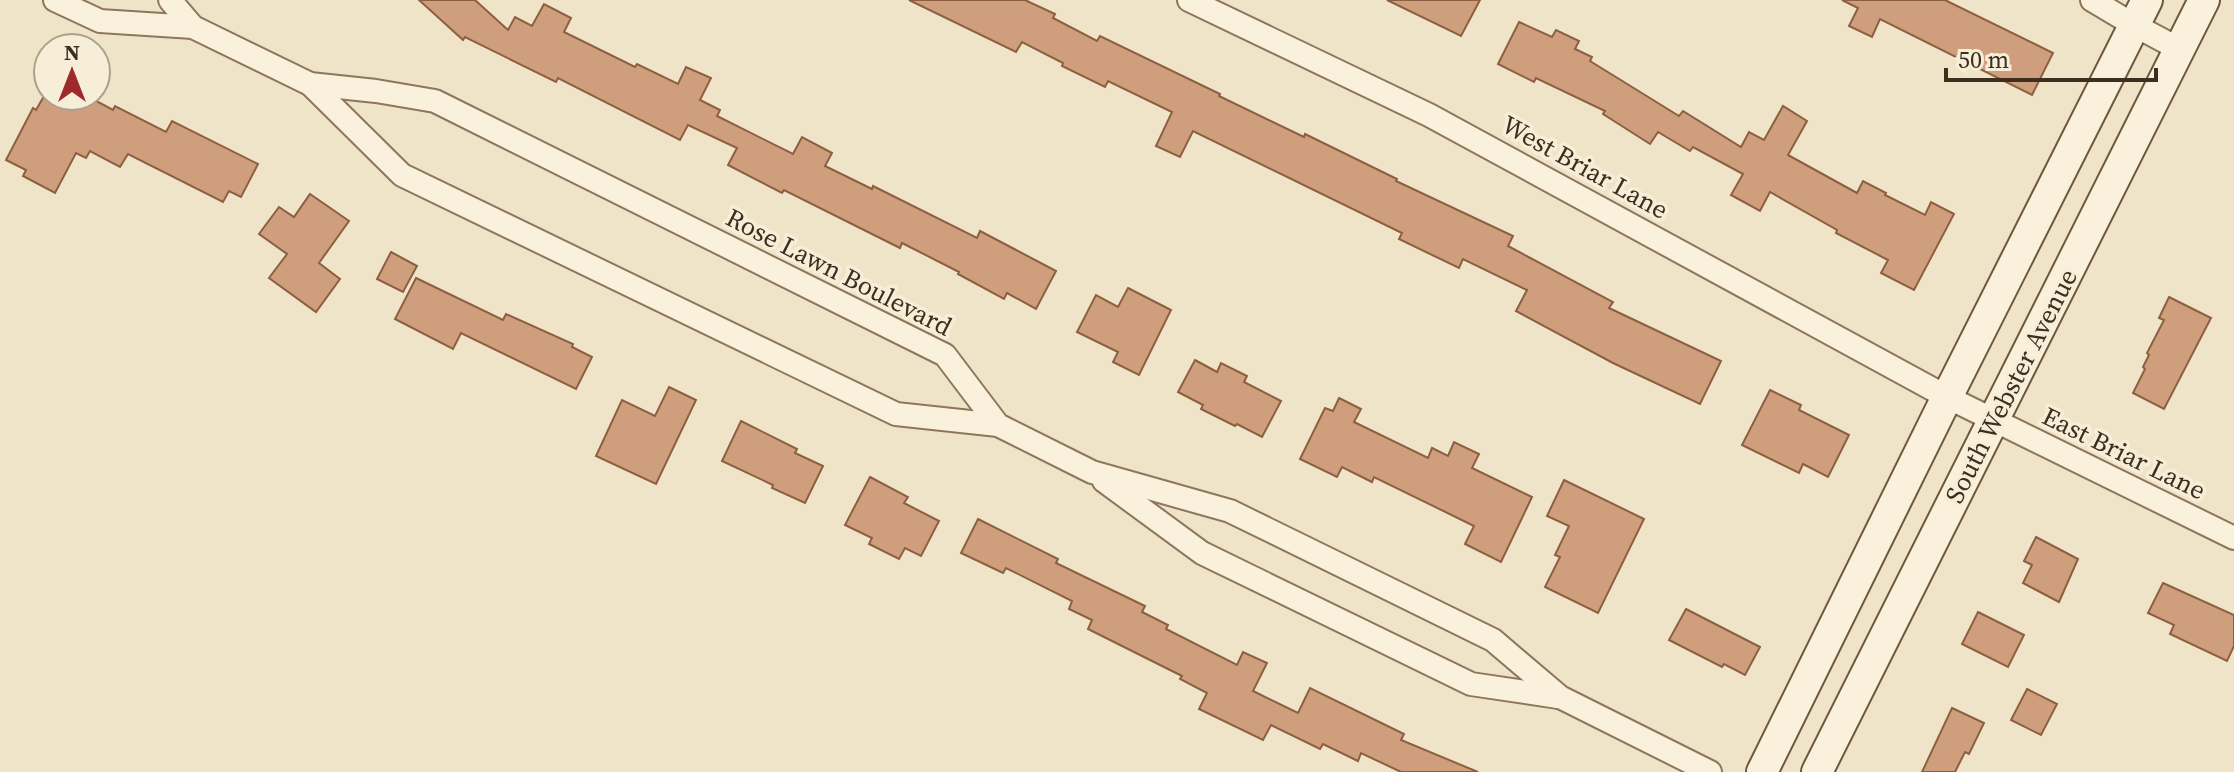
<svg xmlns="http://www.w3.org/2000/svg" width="2234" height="772" font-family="'Source Serif 4',serif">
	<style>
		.building { fill: #cf9f7d; stroke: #8d5f41; stroke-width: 2 }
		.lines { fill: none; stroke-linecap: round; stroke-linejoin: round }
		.minor-casing { stroke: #8d765c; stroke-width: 26 }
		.secondary-casing { stroke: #6f573f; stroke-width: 34 }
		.minor { stroke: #faf1dc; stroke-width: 22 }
		.secondary { stroke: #faf1dc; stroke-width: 30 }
		.labels { text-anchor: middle; stroke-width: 7; stroke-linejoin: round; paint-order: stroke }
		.street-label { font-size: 26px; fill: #3d2e20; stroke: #f7eed8 }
	</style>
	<rect width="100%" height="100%" fill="#f0e4c8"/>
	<g class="building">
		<polygon points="419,0 475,0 508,30 515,17 532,26 544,4 571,18 564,32 635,67 637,64 678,84 686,67 711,78 700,100 720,110 717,116 793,154 802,137 832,153 825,166 872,189 873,186 977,238 980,231 1056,271 1036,309 1007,293 1004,299 958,274 959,272 902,243 900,248 784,190 782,193 728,165 737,148 688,125 680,140 558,78 556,82 465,37 463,40"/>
		<polygon points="909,0 1025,0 1055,14 1053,18 1097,41 1100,36 1220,94 1219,96 1304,137 1305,134 1397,179 1396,181 1513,236 1508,246 1613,302 1609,308 1721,361 1700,404 1613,363 1516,311 1527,290 1463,259 1459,268 1399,239 1402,233 1193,131 1180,157 1156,146 1172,112 1108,81 1105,87 1062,66 1063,63 1022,42 1016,52"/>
		<polygon points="1387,0 1480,0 1461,36"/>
		<polygon points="1842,0 1945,0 2053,53 2032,95 1880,19 1872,37 1849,26 1858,8"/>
		<polygon points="1519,22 1552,37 1556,30 1579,41 1575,49 1592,57 1590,61 1679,116 1683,111 1741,147 1749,132 1764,140 1783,106 1807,121 1788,155 1857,193 1863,181 1886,193 1885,195 1925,215 1931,202 1954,214 1914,290 1881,273 1888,260 1836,233 1837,230 1770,192 1760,211 1731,195 1743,174 1693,147 1690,151 1658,132 1650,144 1603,114 1605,111 1536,78 1534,82 1498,64"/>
		<polygon points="44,96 87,96 113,110 115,106 166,132 172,121 258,164 241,197 229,191 223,202 128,154 120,167 90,151 86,158 76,153 55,193 23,176 26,170 6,160 33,108 36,110"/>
		<polygon points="310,194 349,221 319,263 340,279 316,312 269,278 287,254 259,234 279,207 294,217"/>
		<polygon points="391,252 417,266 403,292 377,279"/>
		<polygon points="416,278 503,320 506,314 573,344 572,347 592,357 576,389 461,333 453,349 395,319"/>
		<polygon points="1128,288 1171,310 1139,375 1113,362 1118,352 1077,332 1096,295 1118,307"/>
		<polygon points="2169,297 2211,318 2164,409 2133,393 2145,369 2143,367 2149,355 2147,353 2164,320 2159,318"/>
		<polygon points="1195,360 1217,372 1221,363 1247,376 1244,382 1281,401 1262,437 1237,424 1235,426 1201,409 1203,405 1178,392"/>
		<polygon points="669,387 696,400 656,484 596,456 622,400 655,416"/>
		<polygon points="1770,390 1801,405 1799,410 1849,435 1828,477 1803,464 1799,473 1742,445"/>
		<polygon points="1339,398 1361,409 1354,422 1428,458 1432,448 1448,456 1454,442 1479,454 1472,468 1532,497 1501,562 1465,544 1474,526 1374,477 1372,482 1342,467 1337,477 1300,459 1325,408 1333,411"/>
		<polygon points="741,421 797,449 795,453 823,466 805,503 772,488 773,485 722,461"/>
		<polygon points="870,477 908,497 904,503 939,521 921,556 905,548 899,559 869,544 872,538 845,525"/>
		<polygon points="1564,480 1644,519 1598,613 1545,587 1560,557 1555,555 1569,526 1547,516"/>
		<polygon points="978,519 1058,559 1056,563 1145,606 1142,612 1168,625 1166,629 1237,665 1243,652 1267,663 1253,691 1298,713 1310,688 1404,734 1401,740 1478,772 1401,772 1361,753 1358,761 1323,744 1320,749 1271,725 1263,740 1199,709 1207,693 1180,679 1182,676 1088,629 1092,620 1069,609 1072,601 1006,568 1003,573 961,553"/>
		<polygon points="2036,537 2078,559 2059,602 2023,583 2032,565 2024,561"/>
		<polygon points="2163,583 2234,615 2234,646 2227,661 2170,634 2174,625 2148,613"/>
		<polygon points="1686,609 1760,647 1745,675 1724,664 1722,667 1669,640"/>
		<polygon points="1978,612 2024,635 2008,667 1962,644"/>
		<polygon points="2027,689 2057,704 2041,735 2011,720"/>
		<polygon points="1952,708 1984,723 1969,754 1965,752 1955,772 1922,772"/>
	</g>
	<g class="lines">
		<g class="minor-casing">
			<g id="minor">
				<polyline points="55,0 100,21 193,27"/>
				<polyline points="170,0 193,27 310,84 376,91 435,101 945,355 998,425 1092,472 1230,511 1493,640 1560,697 1710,772"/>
				<polyline points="1189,0 1429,115 1947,397 2234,538"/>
				<polyline points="2092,0 2134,25 2179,49"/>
				<polyline points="310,84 402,175 896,414 998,425"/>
				<polyline points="1104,481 1202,553 1471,684 1558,697"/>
			</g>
		</g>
		<g class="secondary-casing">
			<g id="secondary">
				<polyline points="1762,772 1947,397 2147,0"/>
				<polyline points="1817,772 2204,0"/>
			</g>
		</g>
		<use href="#minor" class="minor"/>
		<use href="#secondary" class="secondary"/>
	</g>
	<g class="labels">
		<g class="street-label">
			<text transform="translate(1585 167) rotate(29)" y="9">West Briar Lane</text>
			<text transform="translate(839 272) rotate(27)" y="9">Rose Lawn Boulevard</text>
			<text transform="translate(2011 386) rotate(-63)" y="9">South Webster Avenue</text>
			<text transform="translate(2124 453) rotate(26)" y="9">East Briar Lane</text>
		</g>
	</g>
	<g transform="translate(72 72)"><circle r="38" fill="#f7eed8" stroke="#ada18e" stroke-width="2"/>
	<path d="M0-6L14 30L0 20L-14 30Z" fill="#9e2a2b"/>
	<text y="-12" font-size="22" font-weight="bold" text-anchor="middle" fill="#3d2e20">N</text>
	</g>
	<path d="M1946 68v12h210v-12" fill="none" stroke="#3d2e20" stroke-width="4"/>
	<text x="1958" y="68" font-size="24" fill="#3d2e20" stroke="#f7eed8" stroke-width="6" paint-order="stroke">50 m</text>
</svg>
